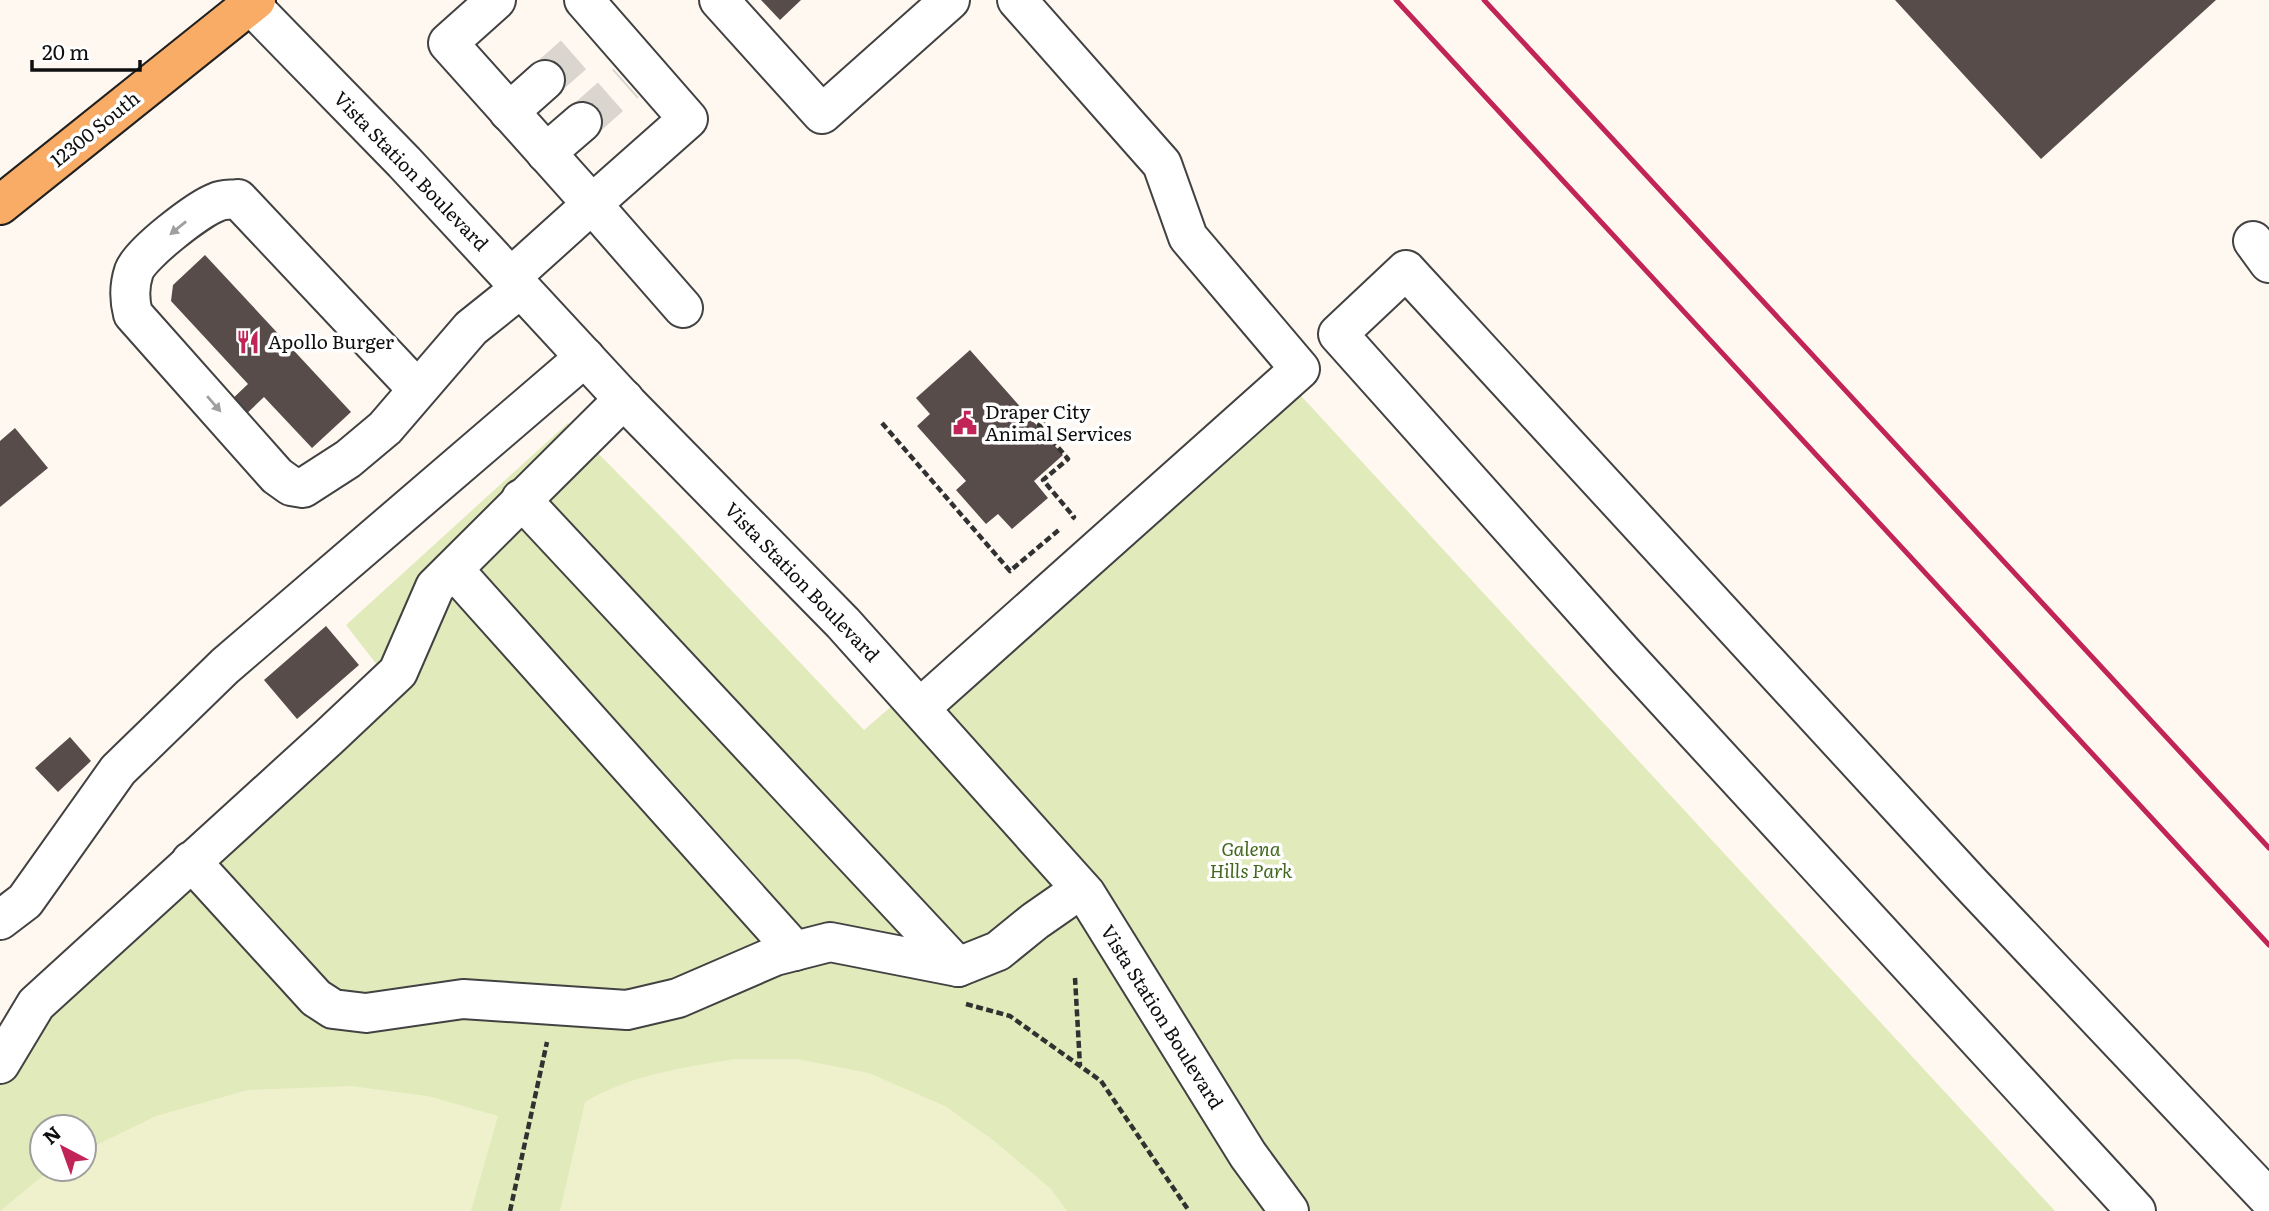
<svg xmlns="http://www.w3.org/2000/svg" width="2269" height="1211" font-family="Literata,serif">
	<style>
		.green { fill: #e1eaba; fill-rule: evenodd }
		.pitch { fill: #eff1cc }
		.building { fill: #584c4b }
		.lines { fill: none; stroke-linecap: round; stroke-linejoin: round }
		.minor-tunnel { stroke: #dbd5cf; stroke-width: 38; stroke-dasharray: 38 19; stroke-linecap: butt }
		.minor-casing { stroke: #424242; stroke-width: 42 }
		.major-casing { stroke: #202020; stroke-width: 42 }
		.path { stroke: #313131; stroke-width: 4.5; stroke-dasharray: 7 3.5; stroke-linecap: butt }
		.minor { stroke: #fff; stroke-width: 38 }
		.major { stroke: #f9ac66; stroke-width: 38 }
		.rail { stroke: #c12558; stroke-width: 5 }
		.oneway { fill: #9f9f9f }
		.labels { text-anchor: middle; stroke-width: 7; stroke-linejoin: round; paint-order: stroke }
		.street-label { font-size: 19px; fill: #0f0f0f; stroke: #fff }
		.poi-label { font-size: 19px; fill: #0f0f0f; stroke: #fff; text-anchor: start }
		.park-label { font-size: 19px; font-style: italic; fill: #42681e; stroke: #fff }
	</style>
	<rect width="100%" height="100%" fill="#fff8f1"/>
	<path class="green" d="M1278,371l777,840h-2055v-163l31,-54 346,-329 -31,-40 222,-202 109,110 187,197zM42,1127h42v42h-42z"/>
	<g class="pitch">
		<path d="M735,1059h62l72,14 76,33 48,34 58,49 16,22h-507l25,-109c47,-28 97,-34 150,-43z"/>
		<polygon points="351,1086 428,1096 498,1116 471,1211 0,1211 51,1169 84,1169 84,1151 156,1116 248,1090"/>
	</g>
	<g class="building">
		<polygon points="761,0 801,0 780,20"/>
		<polygon points="1895,0 2216,0 2041,159"/>
		<polygon points="205,255 351,412 312,448 264,397 242,418 228,403 248,384 171,301 173,285"/>
		<polygon points="970,350 1063,455 1034,481 1048,498 1012,529 998,514 986,524 956,490 966,481 917,426 930,414 916,398"/>
		<polygon points="15,428 48,468 0,507 0,441"/>
		<polygon points="326,626 359,665 297,719 264,680"/>
		<polygon points="70,737 91,761 58,792 35,768"/>
	</g>
	<g class="lines">
		<g class="minor-tunnel">
			<polyline points="545,80 587,43"/>
			<polyline points="582,122 626,83"/>
		</g>
		<g class="minor-casing">
			<g id="minor">
				<polyline points="246,0 404,162 628,404 843,623 1086,894 1248,1155 1289,1211"/>
				<polyline points="496,0 448,43 592,204 688,119 584,0"/>
				<polyline points="719,0 822,114 950,0"/>
				<polyline points="509,112 545,80"/>
				<polyline points="546,153 582,122"/>
				<polyline points="2253,241 2269,263"/>
				<polyline points="511,277 592,204 683,308"/>
				<path d="M417,389l-179,-190c-6,1 -15,0 -21,3 -19,7 -76,51 -83,69 -5,15 -5,28 -1,43l144,162 14,10 12,2 45,-29 37,-31 86,-100 50,-40"/>
				<polyline points="521,499 958,967"/>
				<polyline points="454,570 795,951"/>
				<polyline points="920,708 1300,369 1188,237 1162,164 1017,0"/>
				<polyline points="191,861 316,998 333,1009 366,1013 463,999 627,1010 678,998 775,956 830,942 958,967 998,951 1035,921 1081,889"/>
				<polyline points="0,920 25,901 118,770 225,666 585,357"/>
				<polyline points="0,1064 36,1004 329,737 398,672 435,587 624,399"/>
				<polyline points="2136,1211 1623,653 1338,334 1406,270 1971,884 2269,1199"/>
			</g>
		</g>
		<g class="major-casing">
			<polyline id="major" points="0,205 256,0"/>
		</g>
		<g class="path">
			<polyline points="1033,409 1044,421 1039,425 1068,459 1043,480 1074,517 1072,519"/>
			<polyline points="882,423 1010,571 1060,529"/>
			<polyline points="1075,978 1080,1066"/>
			<polyline points="966,1004 1010,1016 1101,1081 1189,1211"/>
			<polyline points="510,1211 547,1042"/>
		</g>
		<use href="#minor" class="minor"/>
		<use href="#major" class="major"/>
		<g class="rail">
			<polyline points="1396,0 2269,945"/>
			<polyline points="1484,0 2269,848"/>
		</g>
	</g>
	<defs><path id="oneway-solid" d="M-6-.8H1V-3.2L6.5 0L1 3.2V.8H-6Z" transform="scale(1.75)"/></defs>
	<g class="oneway">
		<use href="#oneway-solid" transform="translate(178 228) rotate(141)"/>
		<use href="#oneway-solid" transform="translate(214 404) rotate(49)"/>
	</g>
	<defs>
		<g id="restaurant-bare" transform="scale(1.89)"><path d="M-5-6h1v4h1v-4h1v4h1v-4h1v5L-1.5 .5V6h-2V.5L-5-1ZM5-6V6H3V1.5H1.5Q1.5-4 5-6Z" fill="#c12558" stroke="#fff" stroke-width="2.5" paint-order="stroke"/></g>
		<g id="civic-bare" transform="scale(1.89)"><path d="M-.6-6.5H3V-4.5H.6V-3L4-1V1h2V6H-6V1h2V-1L-.6-3ZM-1.2 2.5V6h2.4V2.5Z" fill="#c12558" stroke="#fff" stroke-width="2.5" paint-order="stroke"/></g>
	</defs>
	<g fill-rule="evenodd">
		<use href="#restaurant-bare" x="248" y="342"/>
		<use href="#civic-bare" x="965" y="423"/>
	</g>
	<g class="labels">
		<g class="street-label">
			<text transform="translate(95 129) rotate(-39)" y="7">12300 South</text>
			<text transform="translate(411 171) rotate(46)" y="7">Vista Station Boulevard</text>
			<text transform="translate(802 582) rotate(46)" y="7">Vista Station Boulevard</text>
			<text transform="translate(1162 1017) rotate(58)" y="7">Vista Station Boulevard</text>
		</g>
		<g class="poi-label">
			<text x="268" y="349">Apollo Burger</text>
			<text x="985" y="419">Draper City<tspan x="985" dy="22">Animal Services</tspan></text>
		</g>
		<g class="park-label">
			<text x="1251" y="856">Galena<tspan x="1251" dy="22">Hills Park</tspan></text>
		</g>
	</g>
	<g transform="translate(63 1148) rotate(319)"><circle r="33" fill="#ffffff" stroke="#9f9f9f" stroke-width="2"/>
	<path d="M0-5L12 26L0 18L-12 26Z" fill="#c12558"/>
	<text y="-10" font-size="19" font-weight="bold" text-anchor="middle" fill="#0f0f0f">N</text>
	</g>
	<path d="M32 60v10h108v-10" fill="none" stroke="#0f0f0f" stroke-width="3.5"/>
	<text x="42" y="60" font-size="21" fill="#0f0f0f" stroke="#ffffff" stroke-width="5" paint-order="stroke">20 m</text>
</svg>
